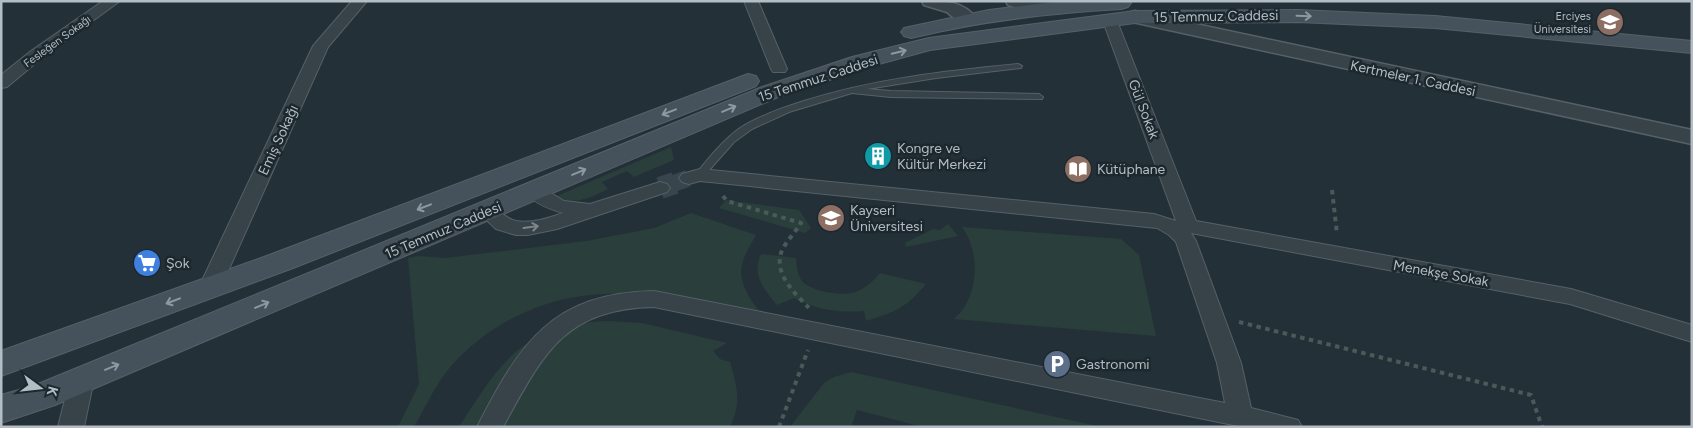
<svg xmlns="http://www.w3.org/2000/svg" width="1693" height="428" font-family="Figtree,sans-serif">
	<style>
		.green { fill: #2a3e3b }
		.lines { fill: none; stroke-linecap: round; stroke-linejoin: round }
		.minor-tunnel-far1 { stroke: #39454d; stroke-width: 17; stroke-dasharray: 17 8; stroke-linecap: butt }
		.minor-tunnel { stroke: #39454d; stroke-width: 22; stroke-dasharray: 22 11; stroke-linecap: butt }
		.service-casing { stroke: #566067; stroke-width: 2 }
		.minor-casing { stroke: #566067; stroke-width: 2 }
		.tertiary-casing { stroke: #566067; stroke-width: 3 }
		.secondary-casing { stroke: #566067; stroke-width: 2 }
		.path { stroke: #485b59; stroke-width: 4; stroke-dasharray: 4.5 4.5; stroke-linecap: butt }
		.service { fill: #384249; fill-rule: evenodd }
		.minor { fill: #384249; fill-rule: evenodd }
		.tertiary { fill: #384249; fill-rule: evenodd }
		.secondary { fill: #46525b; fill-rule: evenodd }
		.oneway { stroke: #8d98a0 }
		.oneway2 { stroke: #7c868d }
		.labels { text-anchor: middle; stroke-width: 5; stroke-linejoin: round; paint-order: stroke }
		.far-poi-label { font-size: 11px; fill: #b3bdc5; stroke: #1d272e; text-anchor: end }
		.far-street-label { font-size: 11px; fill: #b3bdc5; stroke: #1d272e }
		.street-label { font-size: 14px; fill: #b3bdc5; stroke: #1d272e }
		.poi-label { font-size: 14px; fill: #b3bdc5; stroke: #1d272e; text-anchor: start }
	</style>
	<rect width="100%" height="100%" fill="#243038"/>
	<g class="green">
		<path d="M671,147l3,13 -40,17 -7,-6 -25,11 6,7c-20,10 -33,16 -56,9z"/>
		<polygon points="726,200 799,210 811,228 805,233 719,208"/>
		<path d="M691,213l65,22c-16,28 -22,38 -3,68 4,5 8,10 12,16 -32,-6 -63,-11 -94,-17 -16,-3 -33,-8 -49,-8 -64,-3 -127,23 -170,71 -16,18 -26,41 -38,62h-16l21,-43 -11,-126 11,-2 26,2 141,-17 68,-13z"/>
		<polygon points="948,224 958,236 906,247 905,243 933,229 940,230"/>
		<path d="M962,227l159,12 18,16 17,81 -202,-17c25,-21 27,-66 8,-92z"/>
		<path d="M761,254l35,4c1,8 1,16 6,23 8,10 41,16 53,11 10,-3 18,-11 25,-19l46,11c-20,24 -31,28 -60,37l-2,-10c-25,2 -48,-1 -70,-13l-17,7c-13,-16 -26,-30 -16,-51z"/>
		<path d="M608,321l34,2 85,20 -14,8 7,8 10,3c7,25 12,40 0,65h-271c43,-67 64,-102 149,-106z"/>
		<polygon points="851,372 1102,427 923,427 857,410 851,427 790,427 824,383 834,377"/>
	</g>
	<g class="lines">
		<polyline class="minor-tunnel-far1" points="672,184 689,178"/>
		<polyline class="minor-tunnel" points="660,188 675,183"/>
		<g class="service-casing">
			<path id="service" d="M1018,64l4,2 -1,2 -85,10 -69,11 24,2 148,3 4,3 -1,2 -151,-2 -39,-4 -63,19 -37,17 -18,13 -31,35 -3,1 -5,-3c13,-16 28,-35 45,-47 19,-12 42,-20 64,-27 69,-22 141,-30 214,-37z"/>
		</g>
		<g class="minor-casing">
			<g id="minor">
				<polygon points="103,1 120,1 43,57 7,87 1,88 1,75 31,51"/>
				<polygon points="352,1 367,1 328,47 221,287 218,292 210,295 202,292 199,287 313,46"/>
				<polygon points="744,1 758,1 787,69 785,72 773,72 771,69"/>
				<path d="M1110,17l5,1 2,3 79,200 375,68 121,36v17l-122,-38 -379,-71 5,8 45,122 10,45 47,12 4,7h-59l-589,-120c-91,2 -111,48 -151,120h-26c43,-84 75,-134 177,-136l571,112 -8,-40 -41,-121 -7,-7 -12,-7 -457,-47 -11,3 -7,-2 -3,-4 3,-4 18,-5 454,45 22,7 -73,-200 2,-3z"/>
				<path d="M660,182l7,2 3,4 -3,4 -110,37 -29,6h-12l-20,-6 -19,-18 3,-4c17,-5 21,11 36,14 15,3 33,-3 47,-8 -14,-4 -30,-10 -39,-22l3,-4 7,-2 7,2 23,14 26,3z"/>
				<polygon points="82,370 91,372 94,379 84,427 58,427 70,379 73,372"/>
			</g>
		</g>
		<g class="tertiary-casing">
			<g id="tertiary">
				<path d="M922,1c21,0 41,-1 55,18l-3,4 -7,2 -7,-2 -13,-11 -23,-7z"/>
				<polygon points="1006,1 1059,1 1066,3 1069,7 1066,11 1059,13 1015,7 1008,5"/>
				<polygon points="1135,11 1692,130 1692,144 1128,21 1125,17 1128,13"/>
			</g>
		</g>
		<g class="secondary-casing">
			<g id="secondary">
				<path d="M1062,1h68l1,2 -3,4 -7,2c-71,4 -141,12 -210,29l-7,-2 -3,-4 3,-4 85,-18z"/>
				<polygon points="1298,10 1435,16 1692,41 1692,53 1435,28 1298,22 1135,23 930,50 868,67 778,97 55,405 1,423 1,395 33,386 762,87 852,57 929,38 1135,11"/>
				<polygon points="748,74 756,76 759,81 756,86 293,268 1,376 1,351 272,254"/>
			</g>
		</g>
		<g class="path">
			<polyline points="1332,190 1337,234"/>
			<path d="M723,196l4,5 74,22c-6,10 -16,19 -20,30 -7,22 15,41 28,55"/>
			<polyline points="1239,322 1531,395 1542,427"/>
			<polyline points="779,427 808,350"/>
		</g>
		<use href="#service" class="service"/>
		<use href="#minor" class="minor"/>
		<use href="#tertiary" class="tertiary"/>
		<use href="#secondary" class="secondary"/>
	</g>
	<defs><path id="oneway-shaft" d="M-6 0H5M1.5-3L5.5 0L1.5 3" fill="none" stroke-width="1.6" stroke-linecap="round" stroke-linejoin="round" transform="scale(1.25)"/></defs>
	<g class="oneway">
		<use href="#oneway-shaft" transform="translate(1304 16) rotate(2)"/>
		<use href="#oneway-shaft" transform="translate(899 52) rotate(-14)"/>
		<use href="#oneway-shaft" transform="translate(729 109) rotate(-23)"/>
		<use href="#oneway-shaft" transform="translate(669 112) rotate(159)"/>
		<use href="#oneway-shaft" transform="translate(579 172) rotate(-23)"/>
		<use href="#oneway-shaft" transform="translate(424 207) rotate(159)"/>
		<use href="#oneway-shaft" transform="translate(173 301) rotate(159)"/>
		<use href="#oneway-shaft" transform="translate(262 305) rotate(-23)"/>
		<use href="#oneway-shaft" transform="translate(112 367) rotate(-22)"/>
	</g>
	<use class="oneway2" href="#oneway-shaft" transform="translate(531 227) rotate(-8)"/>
	<defs>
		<g id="university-disc" transform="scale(1.4375)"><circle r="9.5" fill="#8d6e63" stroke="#1d272e"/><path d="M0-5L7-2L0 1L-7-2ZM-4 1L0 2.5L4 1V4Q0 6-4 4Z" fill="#fff"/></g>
		<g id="building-disc" transform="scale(1.4375)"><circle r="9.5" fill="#0f9aa8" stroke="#1d272e"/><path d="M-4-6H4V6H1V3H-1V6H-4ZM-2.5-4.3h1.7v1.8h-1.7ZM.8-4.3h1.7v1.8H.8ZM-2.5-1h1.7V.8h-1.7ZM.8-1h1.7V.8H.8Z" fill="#fff"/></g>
		<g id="library-disc" transform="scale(1.4375)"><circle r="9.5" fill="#8d6e63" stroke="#1d272e"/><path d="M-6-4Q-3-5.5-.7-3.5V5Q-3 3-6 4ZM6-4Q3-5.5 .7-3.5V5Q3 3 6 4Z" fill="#fff"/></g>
		<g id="supermarket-disc" transform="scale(1.4375)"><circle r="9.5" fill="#3f7fe0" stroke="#1d272e"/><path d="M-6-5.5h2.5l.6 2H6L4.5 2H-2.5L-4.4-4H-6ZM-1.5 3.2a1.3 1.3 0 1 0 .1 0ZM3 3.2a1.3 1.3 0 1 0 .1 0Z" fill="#fff"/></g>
		<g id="parking-disc" transform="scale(1.4375)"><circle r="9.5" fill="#5c6f8a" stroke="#1d272e"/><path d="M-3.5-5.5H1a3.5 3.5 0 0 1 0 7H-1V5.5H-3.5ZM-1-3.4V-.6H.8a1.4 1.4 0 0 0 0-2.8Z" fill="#fff"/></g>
	</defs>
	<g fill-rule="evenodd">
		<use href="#university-disc" x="1610" y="22"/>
		<use href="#building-disc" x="878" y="156"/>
		<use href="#library-disc" x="1078" y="169"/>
		<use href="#university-disc" x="831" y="218"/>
		<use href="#supermarket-disc" x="147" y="263"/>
		<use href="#parking-disc" x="1057" y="364"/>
	</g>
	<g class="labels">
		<g class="far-poi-label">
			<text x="1591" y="20">Erciyes<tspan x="1591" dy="13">Üniversitesi</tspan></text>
		</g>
		<g class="far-street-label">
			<text transform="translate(57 41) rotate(-36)" y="4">Fesleğen Sokağı</text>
		</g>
		<g class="street-label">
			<text transform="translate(1216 16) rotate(-1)" y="5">15 Temmuz Caddesi</text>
			<text transform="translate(818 78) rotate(-18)" y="5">15 Temmuz Caddesi</text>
			<text transform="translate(1413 78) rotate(12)" y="5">Kertmeler 1. Caddesi</text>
			<text transform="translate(1144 109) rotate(69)" y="5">Gül Sokak</text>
			<text transform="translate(278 140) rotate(-65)" y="5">Emiş Sokağı</text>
			<text transform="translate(443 230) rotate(-23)" y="5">15 Temmuz Caddesi</text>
			<text transform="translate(1441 273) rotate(10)" y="5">Menekşe Sokak</text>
		</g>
		<g class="poi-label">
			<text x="897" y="153">Kongre ve<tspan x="897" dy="16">Kültür Merkezi</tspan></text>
			<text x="1097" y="174">Kütüphane</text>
			<text x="850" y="215">Kayseri<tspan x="850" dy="16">Üniversitesi</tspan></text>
			<text x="166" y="268">Şok</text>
			<text x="1076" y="369">Gastronomi</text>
		</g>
	</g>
	<rect width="1693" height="428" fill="none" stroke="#b3bdc5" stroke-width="5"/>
	<g transform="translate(40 388) rotate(105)" stroke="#1d272e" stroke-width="4" paint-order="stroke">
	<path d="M0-4L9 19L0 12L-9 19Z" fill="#b3bdc5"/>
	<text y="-8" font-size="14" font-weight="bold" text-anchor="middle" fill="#b3bdc5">K</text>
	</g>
</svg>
